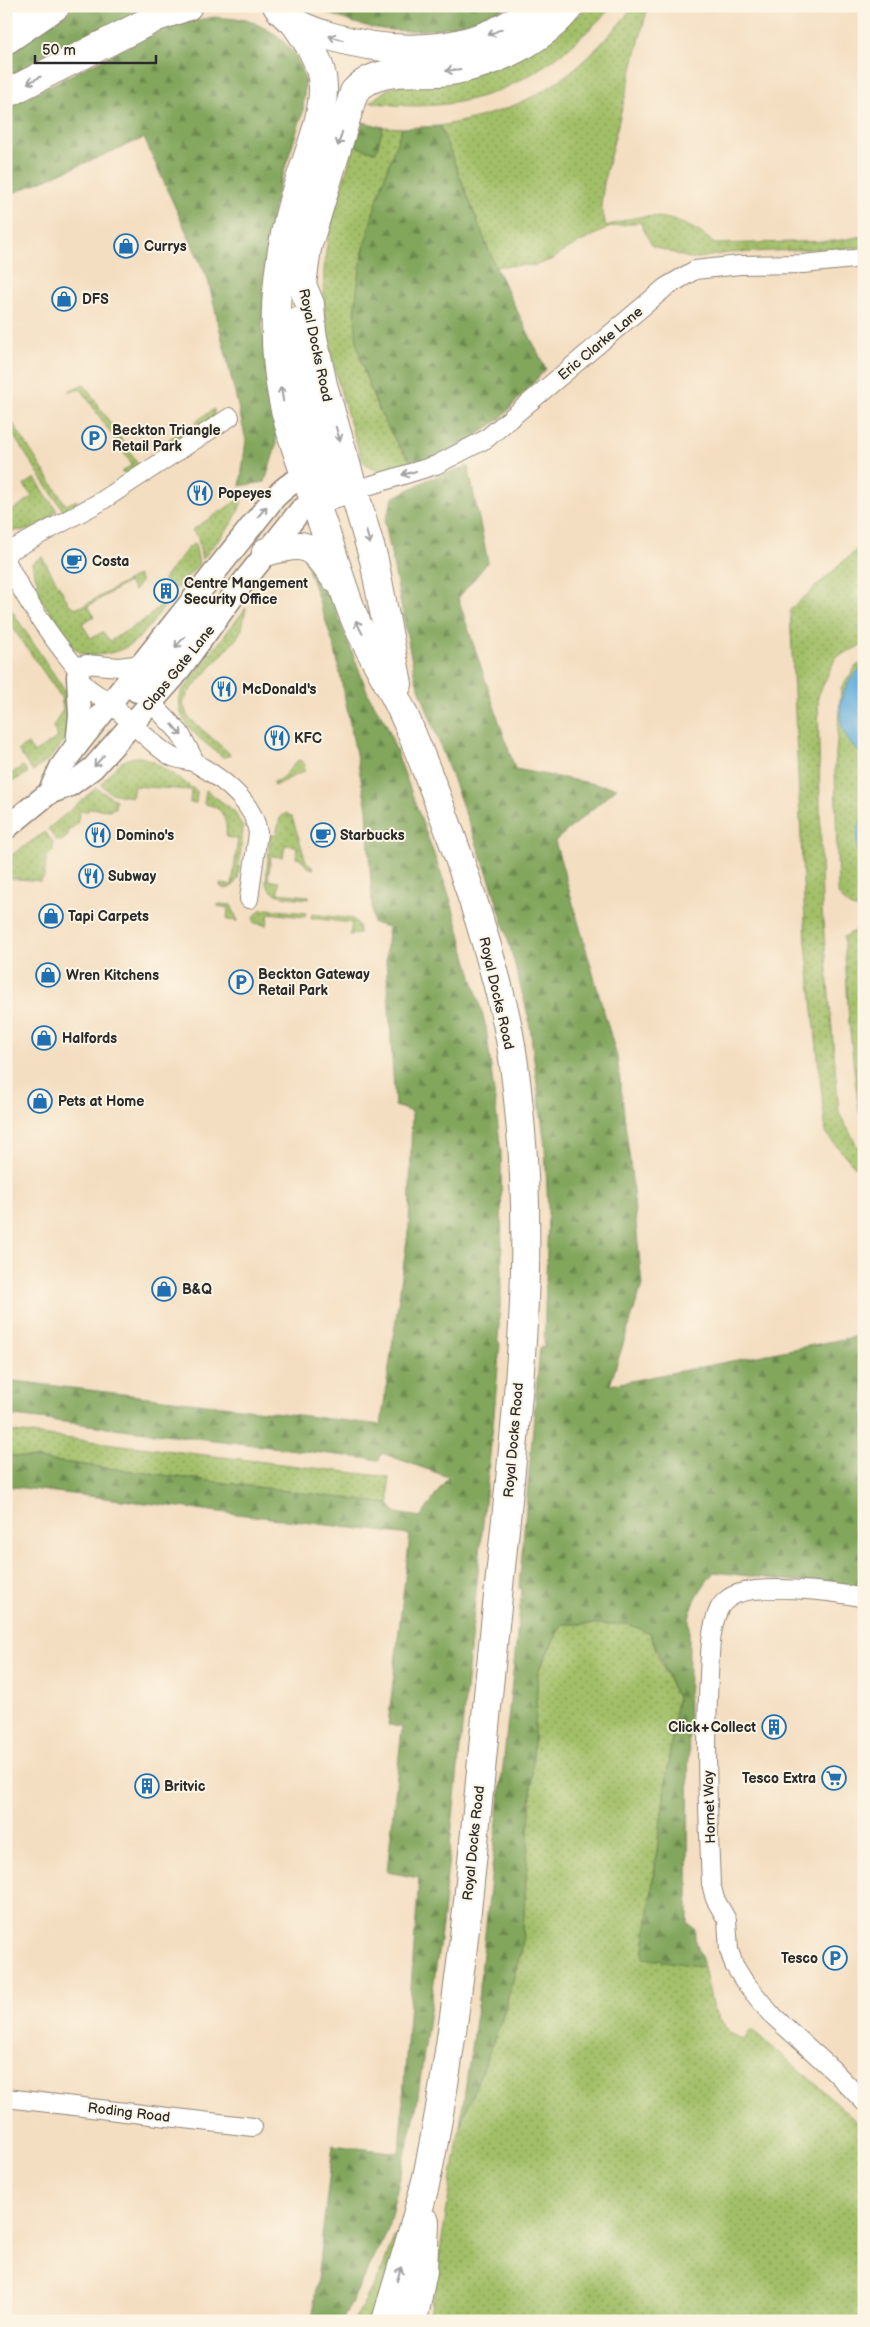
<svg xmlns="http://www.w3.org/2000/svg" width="870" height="2327" font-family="'Balsamiq Sans',sans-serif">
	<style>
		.grass { fill: url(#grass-dots); stroke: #667549 }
		.forest { fill: url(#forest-firs); stroke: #566844 }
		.water { fill: #64aedc; stroke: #486c84 }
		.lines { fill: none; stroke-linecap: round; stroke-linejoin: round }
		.minor-casing { stroke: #908476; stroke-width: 20 }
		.tertiary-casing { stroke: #908476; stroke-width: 25 }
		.trunk-casing { stroke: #908476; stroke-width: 30 }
		.minor { stroke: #fff; stroke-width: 18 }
		.tertiary { stroke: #fff; stroke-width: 22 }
		.trunk { stroke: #fff; stroke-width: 28 }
		.oneway { stroke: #a0a0a0 }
		.labels { text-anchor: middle; stroke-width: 4; stroke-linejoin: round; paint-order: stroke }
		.poi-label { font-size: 14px; font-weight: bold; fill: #2b2b2b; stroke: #fcf5e5; text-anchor: start }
		.street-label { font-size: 14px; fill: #2b2b2b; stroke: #fcf5e5 }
	</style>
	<defs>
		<pattern id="grass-dots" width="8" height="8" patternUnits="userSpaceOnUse" patternTransform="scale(1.25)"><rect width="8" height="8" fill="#a2bf67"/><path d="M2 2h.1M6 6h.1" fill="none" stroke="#849b55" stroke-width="1.8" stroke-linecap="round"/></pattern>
		<pattern id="forest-firs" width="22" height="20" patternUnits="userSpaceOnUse" patternTransform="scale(1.25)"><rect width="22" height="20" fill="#81a65c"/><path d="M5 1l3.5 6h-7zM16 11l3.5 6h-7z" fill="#6a874c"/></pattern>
	</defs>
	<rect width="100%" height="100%" fill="#fcf5e5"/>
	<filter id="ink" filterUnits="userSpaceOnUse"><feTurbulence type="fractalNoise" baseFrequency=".02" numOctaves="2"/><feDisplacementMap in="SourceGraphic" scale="10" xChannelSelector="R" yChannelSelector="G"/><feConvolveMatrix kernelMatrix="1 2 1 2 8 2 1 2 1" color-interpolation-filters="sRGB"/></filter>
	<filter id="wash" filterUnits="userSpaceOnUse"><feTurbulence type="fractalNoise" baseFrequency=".0096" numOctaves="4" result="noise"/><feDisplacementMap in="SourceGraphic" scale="20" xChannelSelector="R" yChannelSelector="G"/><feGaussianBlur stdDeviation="1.12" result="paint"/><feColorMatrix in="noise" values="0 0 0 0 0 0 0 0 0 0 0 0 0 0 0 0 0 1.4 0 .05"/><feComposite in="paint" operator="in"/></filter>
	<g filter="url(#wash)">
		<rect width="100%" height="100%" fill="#f4dec1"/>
		<g class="grass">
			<path d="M587,6h26c-70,73 -138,113 -243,96l16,-12 194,-75z"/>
			<path d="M633,6h15l-43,170 -4,29 5,21c11,-3 23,-8 34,-9 26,-3 57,9 74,27l121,-3 29,-5v11l-136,6 -36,6 -40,-13 -12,-24 -30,5 -45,23 -12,9 -17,6 -41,1 -55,-140c67,-13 109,-30 158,-79 12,-13 25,-26 35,-41z"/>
			<path d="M383,127l19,1 -39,124 -8,54 9,66 14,37 22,40 15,16c-22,6 -36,13 -53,-5 -24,-75 -51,-151 -32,-230 7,-30 17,-59 25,-88l5,6 15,4z"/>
			<polygon points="84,384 139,466 128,474 121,472 132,465 81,389 69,392 70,390"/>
			<polygon points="214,409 214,417 203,425 195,422"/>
			<polygon points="12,422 66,505 77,500 76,507 64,512 7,426"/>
			<polygon points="182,430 182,437 170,446 163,444"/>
			<polygon points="35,478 57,511 52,513 55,517 29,530 6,531 6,515 32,497 24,485"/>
			<path d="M238,489l3,1c6,24 -25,51 -39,70l-4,-22 -6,-8 43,-28 3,-5z"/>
			<polygon points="195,543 199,564 176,589 163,580 188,548"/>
			<polygon points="864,543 864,644 836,657 818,696 822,910 839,1113 864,1158 864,1177 826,1134 806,943 790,610"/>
			<path d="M42,557l28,48 7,3 6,-2 55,-31 3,7 -7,9 -6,-9 -40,24 6,10 -12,8 9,14 12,-6 7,9 36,-22 18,-18 3,2c-22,28 -32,50 -72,52l-2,3 -12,-5 -8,-6 -41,-62 6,-3 -4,-8 -2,-11z"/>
			<path d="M6,602l59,89c13,32 -3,65 -33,80l-14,-21 10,-6 6,9 24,-16 -5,-10 10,-18 -2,-12 -55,-79z"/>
			<path d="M246,608l-4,21 -6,10 -48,54 -5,11 5,13 41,36 1,3 -7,1c-20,-16 -55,-38 -40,-68z"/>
			<path d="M864,662v247c-13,1 -19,-5 -26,-15l-3,-128 6,-77 15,-23z"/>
			<path d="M141,757l13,5 43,29 -1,12h-6l1,-13 -57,-4 -2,11c-11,-2 -25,-2 -31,-13 11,-14 21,-28 40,-27z"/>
			<polygon points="300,760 305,765 304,771 274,786 273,782 281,779 297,761"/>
			<polygon points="23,766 28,773 6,785 6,777"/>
			<polygon points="96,788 116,800 115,808 109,810 89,808 88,811 80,811 77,824 68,831 68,836 62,841 56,840 48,829"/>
			<path d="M206,790l28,21 9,17 -5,50 -5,8 -7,3 -5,-2 -1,-3 12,1 6,-46 -12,-2c2,-17 -3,-31 -22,-33z"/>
			<path d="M286,813l6,4 14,44 8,8 -7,-2 -6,-8 -5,-1 1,-12 -12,-1 -2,12 -12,-1 -3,24 11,2 -1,11 31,3v3c-15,-2 -37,0 -43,-16l4,-48h6l4,-17z"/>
			<polygon points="45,832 53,842 53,851 47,856 44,877 41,881 6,878 6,859"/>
			<polygon points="219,904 231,905 238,921 227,920 228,908 217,906"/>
			<polygon points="267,909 306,913 305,917 269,913 267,925 254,923 254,917 260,910"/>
			<polygon points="312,914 353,919 359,926 359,934 350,935 352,923 311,918"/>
			<polygon points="864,925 864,1124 859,1112 849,1023 844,937"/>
			<polygon points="6,1431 389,1477 389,1504 6,1455"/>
			<polygon points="562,1624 628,1624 651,1633 657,1654 677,1698 643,1957 704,1967 713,2009 730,2033 744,2040 751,2029 824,2091 864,2129 864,2321 429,2321 460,2126 501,2022 522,1948 538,1671"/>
			<polygon points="394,2236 398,2236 376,2321 354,2321 384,2265"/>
		</g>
		<g class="forest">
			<polygon points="77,6 154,6 6,80 6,52"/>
			<path d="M315,6h194c-62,31 -133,35 -194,0z"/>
			<polygon points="214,17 249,20 277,35 295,54 305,80 303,112 277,193 264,266 262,330 276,423 276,446 265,482 240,486 246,440 208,280 144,138 6,196 6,107 160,31 180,23"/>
			<polygon points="363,122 383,127 376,152 360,148 355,142"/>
			<path d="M440,126l55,140 51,103 -46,50 -45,32 -40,14c-18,-19 -32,-43 -41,-68 -7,-18 -14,-35 -17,-54 -9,-68 22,-151 45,-215z"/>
			<path d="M468,466l20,96 -30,36 57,171 102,19 -62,53 62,216 14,113 11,115 -32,100 254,-50v254l-150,-17c-12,15 -21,27 -25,47l-1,303 7,8c-2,11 7,25 9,37l-61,-9 34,-260 -27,-65 -22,-9h-66l-24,47 -16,277 -21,74 -41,104 18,-127 44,-410 -3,-1 21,-241h4l4,-135 -3,-65 -16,-128 -19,-73 -19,-63 -76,-206 -30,-155 8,-24 34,-18z"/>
			<polygon points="304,556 321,572 369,696 386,723 450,898 486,1027 501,1151 502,1276 498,1343 500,1344 494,1415 442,1925 416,2110 387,2232 342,2321 312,2321 333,2145 399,2153 419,1878 387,1872 402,1727 388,1725 410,1535 6,1486 6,1455 389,1504 396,1513 421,1517 448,1477 382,1453 379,1460 6,1415 6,1380 381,1425 409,1226 412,1112 395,1106 386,960 388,927 373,923 367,809 335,649"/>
		</g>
		<g class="water">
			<path d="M864,666v90c-33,-23 -31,-67 0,-90z"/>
			<path d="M864,815v55c-9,-19 -10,-36 0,-55z"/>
		</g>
	</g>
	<g filter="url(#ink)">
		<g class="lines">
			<g class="minor-casing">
				<g id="minor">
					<polyline points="355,490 436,465 486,439 666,287 695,270 740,265 803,264 864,258"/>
					<polyline points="6,553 100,502 230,417"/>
					<path d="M6,560c18,38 42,73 68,105 5,6 5,14 11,20 8,8 18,12 27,20 19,16 36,36 57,50 8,6 20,4 28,9 26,15 57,38 61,69l-9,66"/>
					<polyline points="76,667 87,664 119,667 142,664"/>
					<polyline points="142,693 180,733 196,763"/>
					<path d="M864,1598c-28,-6 -112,-17 -135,0 -3,2 -8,7 -10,11 -9,19 -9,45 -10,67 -4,69 -1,139 2,208l4,15 12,21 2,30 5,15 10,16 26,32 63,57 31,32"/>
					<polyline points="6,2098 253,2127"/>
				</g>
			</g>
			<g class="tertiary-casing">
				<g id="tertiary">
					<polyline points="137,691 209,611"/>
					<polyline points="77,745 80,715 78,676"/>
					<path d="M49,793l12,-26 16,-22 197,-247c16,-16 25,-22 48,-21"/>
					<polyline points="6,828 49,793 70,785 93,768 173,678 241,585 300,511 307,506 355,490"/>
				</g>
			</g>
			<g class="trunk-casing">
				<g id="trunk">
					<path d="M277,6c12,17 32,24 52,30 69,21 149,19 207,-30"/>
					<polyline points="6,11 14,6"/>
					<path d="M294,22c14,20 28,40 29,64 1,36 -20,80 -30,115 -18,63 -23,136 -10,200 10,46 29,91 44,136 10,29 18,61 31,89 15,32 35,63 49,96 39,94 74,192 98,292 8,35 12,71 15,106 16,162 -7,325 -23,486 -20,188 -31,380 -69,566 -11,50 -28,100 -42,149"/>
					<polyline points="6,40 56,6"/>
					<polyline points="6,94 157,17 188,6"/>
					<polyline points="296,322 299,370 305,399 324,469 323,487 315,503"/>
					<path d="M266,552c42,-12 43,-8 68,25"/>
					<path d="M398,684l-24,-124 -51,-175 -11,-52 -2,-29 -8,-19 5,-37 47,-156c25,-29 68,-15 102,-22 41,-8 88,-30 114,-64"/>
					<polyline points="413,2321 423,2271 425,2222"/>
				</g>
			</g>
			<use href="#minor" class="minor"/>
			<use href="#tertiary" class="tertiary"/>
			<use href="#trunk" class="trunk"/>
		</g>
		<defs><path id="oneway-shaft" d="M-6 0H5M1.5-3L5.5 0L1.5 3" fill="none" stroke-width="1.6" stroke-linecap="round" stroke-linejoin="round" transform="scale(1.25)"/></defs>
		<g class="oneway">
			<use href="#oneway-shaft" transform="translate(495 32) rotate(156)"/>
			<use href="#oneway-shaft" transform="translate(336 38) rotate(-163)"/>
			<use href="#oneway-shaft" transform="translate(453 70) rotate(172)"/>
			<use href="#oneway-shaft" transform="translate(34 80) rotate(153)"/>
			<use href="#oneway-shaft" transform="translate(340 139) rotate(107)"/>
			<use href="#oneway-shaft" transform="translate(282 394) rotate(-99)"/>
			<use href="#oneway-shaft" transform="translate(338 434) rotate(73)"/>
			<use href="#oneway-shaft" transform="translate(409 473) rotate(164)"/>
			<use href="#oneway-shaft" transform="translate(262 512) rotate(-50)"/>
			<use href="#oneway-shaft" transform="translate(368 537) rotate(75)"/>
			<use href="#oneway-shaft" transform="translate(359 627) rotate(-117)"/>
			<use href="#oneway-shaft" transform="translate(180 642) rotate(132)"/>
			<use href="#oneway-shaft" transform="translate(177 730) rotate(50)"/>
			<use href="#oneway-shaft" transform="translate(99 761) rotate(131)"/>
			<use href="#oneway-shaft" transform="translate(399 2274) rotate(-74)"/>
		</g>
	</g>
	<defs>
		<g id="shop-ring" transform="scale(1.25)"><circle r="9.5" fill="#fcf5e5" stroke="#1f6fb2" stroke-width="1.5"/><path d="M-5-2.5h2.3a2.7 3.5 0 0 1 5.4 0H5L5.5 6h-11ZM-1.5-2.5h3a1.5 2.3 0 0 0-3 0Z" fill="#1f6fb2"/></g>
		<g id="parking-ring" transform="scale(1.25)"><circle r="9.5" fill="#fcf5e5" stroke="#1f6fb2" stroke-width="1.5"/><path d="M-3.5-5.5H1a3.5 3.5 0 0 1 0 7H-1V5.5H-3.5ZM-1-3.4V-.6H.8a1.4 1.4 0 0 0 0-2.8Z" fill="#1f6fb2"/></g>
		<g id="restaurant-ring" transform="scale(1.25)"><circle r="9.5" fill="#fcf5e5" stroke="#1f6fb2" stroke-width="1.5"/><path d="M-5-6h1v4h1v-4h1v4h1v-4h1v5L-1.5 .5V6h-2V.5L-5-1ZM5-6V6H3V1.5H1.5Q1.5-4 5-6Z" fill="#1f6fb2"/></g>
		<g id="cafe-ring" transform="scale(1.25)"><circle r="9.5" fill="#fcf5e5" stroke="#1f6fb2" stroke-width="1.5"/><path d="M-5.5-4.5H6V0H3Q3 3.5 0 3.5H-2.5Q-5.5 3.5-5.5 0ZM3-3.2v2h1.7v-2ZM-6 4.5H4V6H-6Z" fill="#1f6fb2"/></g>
		<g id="building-ring" transform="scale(1.25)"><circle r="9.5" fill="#fcf5e5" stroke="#1f6fb2" stroke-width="1.5"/><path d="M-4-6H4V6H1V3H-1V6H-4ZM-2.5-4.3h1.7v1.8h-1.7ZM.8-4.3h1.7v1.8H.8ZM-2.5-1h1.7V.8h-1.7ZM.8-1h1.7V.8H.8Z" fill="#1f6fb2"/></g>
		<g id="supermarket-ring" transform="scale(1.25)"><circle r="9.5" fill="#fcf5e5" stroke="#1f6fb2" stroke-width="1.5"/><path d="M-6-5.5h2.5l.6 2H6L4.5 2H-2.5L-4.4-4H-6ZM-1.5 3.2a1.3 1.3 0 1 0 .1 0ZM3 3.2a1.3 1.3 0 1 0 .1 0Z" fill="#1f6fb2"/></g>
	</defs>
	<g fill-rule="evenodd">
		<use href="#shop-ring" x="126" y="246"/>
		<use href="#shop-ring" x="64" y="299"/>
		<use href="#parking-ring" x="94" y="438"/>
		<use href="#restaurant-ring" x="200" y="493"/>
		<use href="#cafe-ring" x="74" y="561"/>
		<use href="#building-ring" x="166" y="591"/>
		<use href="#restaurant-ring" x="224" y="689"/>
		<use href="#restaurant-ring" x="277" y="738"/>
		<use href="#restaurant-ring" x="98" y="835"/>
		<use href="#cafe-ring" x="323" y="835"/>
		<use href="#restaurant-ring" x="91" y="876"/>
		<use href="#shop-ring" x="51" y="916"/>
		<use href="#shop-ring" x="48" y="975"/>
		<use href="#parking-ring" x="241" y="982"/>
		<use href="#shop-ring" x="44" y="1038"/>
		<use href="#shop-ring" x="40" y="1101"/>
		<use href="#shop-ring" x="164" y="1289"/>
		<use href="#building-ring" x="774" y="1727"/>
		<use href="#supermarket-ring" x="834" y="1778"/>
		<use href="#building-ring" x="147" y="1786"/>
		<use href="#parking-ring" x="835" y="1958"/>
	</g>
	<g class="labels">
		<g class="poi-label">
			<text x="144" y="251">Currys</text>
			<text x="82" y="304">DFS</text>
			<text x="112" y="435">Beckton Triangle<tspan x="112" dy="16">Retail Park</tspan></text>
			<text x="218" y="498">Popeyes</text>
			<text x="92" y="566">Costa</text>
			<text x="184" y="588">Centre Mangement<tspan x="184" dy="16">Security Office</tspan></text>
			<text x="242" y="694">McDonald's</text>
			<text x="294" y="743">KFC</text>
			<text x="116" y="840">Domino's</text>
			<text x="340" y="840">Starbucks</text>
			<text x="108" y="881">Subway</text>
			<text x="68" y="921">Tapi Carpets</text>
			<text x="258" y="979">Beckton Gateway<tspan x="258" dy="16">Retail Park</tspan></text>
			<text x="66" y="980">Wren Kitchens</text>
			<text x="62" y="1043">Halfords</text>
			<text x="58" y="1106">Pets at Home</text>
			<text x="182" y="1294">B&amp;Q</text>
			<text x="756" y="1732" text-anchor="end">Click+Collect</text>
			<text x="816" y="1783" text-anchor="end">Tesco Extra</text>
			<text x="164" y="1791">Britvic</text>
			<text x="818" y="1963" text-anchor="end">Tesco</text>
		</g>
		<g class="street-label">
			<text transform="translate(600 343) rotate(-40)" y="5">Eric Clarke Lane</text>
			<text transform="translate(316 345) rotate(78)" y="5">Royal Docks Road</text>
			<text transform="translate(178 668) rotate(-51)" y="5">Claps Gate Lane</text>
			<text transform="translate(497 993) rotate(77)" y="5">Royal Docks Road</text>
			<text transform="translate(513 1440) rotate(-85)" y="5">Royal Docks Road</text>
			<text transform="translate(709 1807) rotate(-92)" y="5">Hornet Way</text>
			<text transform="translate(473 1843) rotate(-84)" y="5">Royal Docks Road</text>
			<text transform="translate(129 2112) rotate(7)" y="5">Roding Road</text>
		</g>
	</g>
	<rect width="870" height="2327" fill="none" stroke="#fcf5e5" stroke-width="25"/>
	<path d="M35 55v8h121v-8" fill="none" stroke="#2b2b2b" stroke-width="2.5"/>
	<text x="42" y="55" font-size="15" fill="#2b2b2b" stroke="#fcf5e5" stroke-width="4" paint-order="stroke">50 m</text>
</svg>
